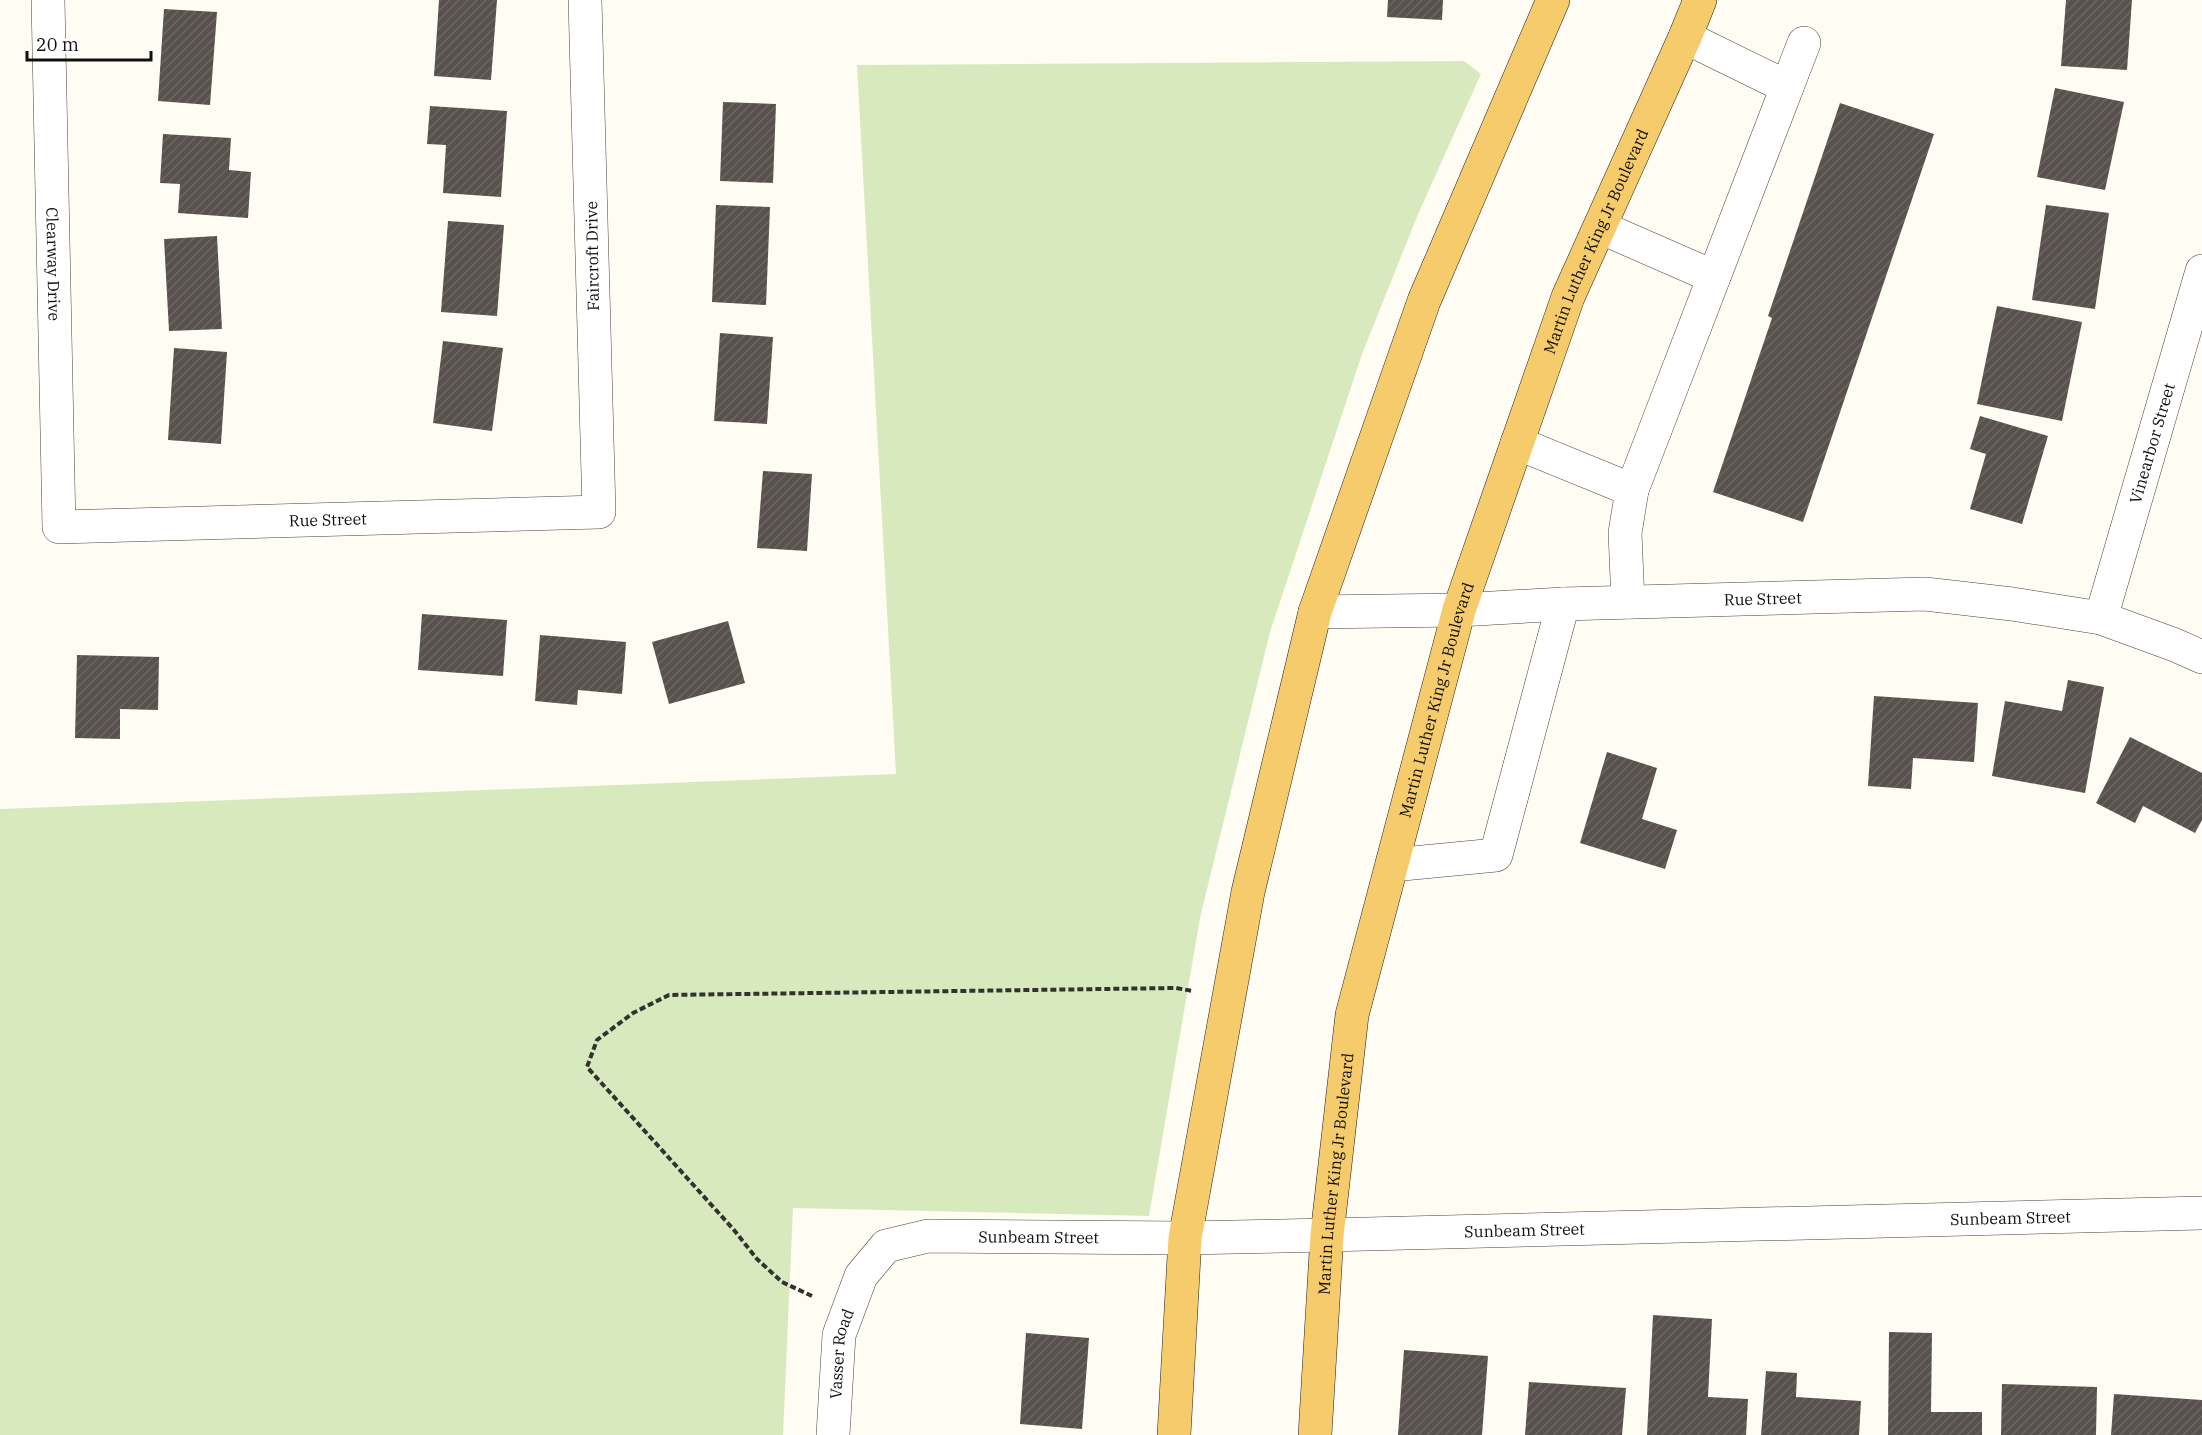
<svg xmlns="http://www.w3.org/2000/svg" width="2202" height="1435" font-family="'IBM Plex Serif',serif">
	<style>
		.grass { fill: #d8eabd }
		.building { fill: url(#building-hatch) }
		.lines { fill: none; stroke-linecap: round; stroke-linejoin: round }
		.minor-casing { stroke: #434343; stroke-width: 34 }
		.major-casing { stroke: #212121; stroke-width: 34 }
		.path { stroke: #323232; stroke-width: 4; stroke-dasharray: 6 3; stroke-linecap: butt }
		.minor { stroke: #fff; stroke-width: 33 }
		.major { stroke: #f6cb6c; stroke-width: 33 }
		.labels { text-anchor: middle; stroke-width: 6; stroke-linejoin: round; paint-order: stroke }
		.street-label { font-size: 16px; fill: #101010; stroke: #fff }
	</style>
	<defs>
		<pattern id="building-hatch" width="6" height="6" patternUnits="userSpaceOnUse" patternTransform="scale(1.5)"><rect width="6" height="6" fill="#59514d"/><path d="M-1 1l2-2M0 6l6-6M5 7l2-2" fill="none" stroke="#6c6562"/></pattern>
	</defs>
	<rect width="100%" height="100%" fill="#fffcf4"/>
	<polygon class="grass" points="1464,61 1481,74 1419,212 1362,354 1270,632 1200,918 1149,1216 793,1208 783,1435 0,1435 0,809 896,774 857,65"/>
	<g class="building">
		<polygon points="439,0 497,0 491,80 434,76"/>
		<polygon points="1388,0 1443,0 1442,20 1387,17"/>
		<polygon points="2066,0 2132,0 2127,70 2061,66"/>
		<polygon points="164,9 217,12 210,105 158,101"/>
		<polygon points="2055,88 2124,102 2105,190 2037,177"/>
		<polygon points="723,102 776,104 773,183 720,181"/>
		<polygon points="1840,103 1934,134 1803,522 1713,492 1772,318 1768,316"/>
		<polygon points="430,106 507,111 501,197 443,193 446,145 427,144"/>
		<polygon points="163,134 231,138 229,170 251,172 248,218 178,213 180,184 160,183"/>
		<polygon points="716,205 770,207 766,305 712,302"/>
		<polygon points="2046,205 2109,213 2095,309 2032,300"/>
		<polygon points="448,221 504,225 497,316 441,312"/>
		<polygon points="217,236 222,329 169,331 164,239"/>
		<polygon points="1997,306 2082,322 2062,421 1977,404"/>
		<polygon points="720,333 773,337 767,424 714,421"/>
		<polygon points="443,341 503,348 492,431 433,423"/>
		<polygon points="174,348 227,352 221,444 168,440"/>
		<polygon points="1980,416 2048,436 2022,524 1970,509 1986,454 1970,449"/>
		<polygon points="763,471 812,474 807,551 757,548"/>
		<polygon points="422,614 507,620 503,676 418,670"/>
		<polygon points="728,621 745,683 669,704 652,642"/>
		<polygon points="540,635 626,642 622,694 578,690 577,705 535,701"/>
		<polygon points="77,655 159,657 158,710 120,709 120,739 75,738"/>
		<polygon points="2068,680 2104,687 2085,793 1992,776 2005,701 2062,711"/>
		<polygon points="1874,696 1978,703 1974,762 1913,758 1911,789 1868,786"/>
		<polygon points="2130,737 2202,773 2202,820 2195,833 2143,806 2135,823 2096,803"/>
		<polygon points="1607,752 1657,768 1642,819 1677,830 1665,869 1580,843"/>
		<polygon points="1653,1315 1712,1319 1708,1397 1748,1399 1746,1435 1647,1435"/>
		<polygon points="1889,1332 1932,1333 1931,1412 1982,1412 1982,1435 1888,1435"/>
		<polygon points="1026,1333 1089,1338 1082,1429 1020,1424"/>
		<polygon points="1404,1350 1488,1356 1482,1435 1398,1435"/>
		<polygon points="1766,1371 1797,1373 1796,1397 1861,1401 1859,1435 1761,1435"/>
		<polygon points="1529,1382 1626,1388 1622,1435 1525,1435"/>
		<polygon points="2002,1384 2097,1387 2096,1435 2001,1435"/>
		<polygon points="2114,1394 2202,1400 2202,1435 2111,1435"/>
	</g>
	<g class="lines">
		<g class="minor-casing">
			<g id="minor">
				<path id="s1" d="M48,0l11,527 540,-15 -14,-512"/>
				<polyline points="1685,37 1787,87"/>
				<polyline points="1600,227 1714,277"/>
				<polyline points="1517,443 1632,490"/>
				<polyline points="1628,602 1625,533 1632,490 1804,43"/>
				<path id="s2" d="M1315,612l144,-2 104,-6 362,-10 87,10 89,14 74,27 27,12"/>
				<path id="s3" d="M2101,618l101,-347"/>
				<polyline points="1392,865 1496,855 1563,604"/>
				<path id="s4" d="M833,1435l6,-100 22,-59 25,-30 42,-10 257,2 142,-3 875,-22"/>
			</g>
		</g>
		<g class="major-casing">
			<g id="major">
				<polyline points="1174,1435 1185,1238 1248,892 1315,612 1424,301 1553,0"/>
				<path id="s5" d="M1315,1435l12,-200 25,-220 107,-405 109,-313 117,-260 15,-37"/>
			</g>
		</g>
		<polyline class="path" points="812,1296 782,1282 757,1259 734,1230 587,1067 597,1040 633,1013 669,995 1176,988 1193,991"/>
		<use href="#minor" class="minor"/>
		<use href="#major" class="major"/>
	</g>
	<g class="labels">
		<g class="street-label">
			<text dy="6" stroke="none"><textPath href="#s5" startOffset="1234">Martin Luther King Jr Boulevard</textPath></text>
			<text transform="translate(592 256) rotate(-91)" y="6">Faircroft Drive</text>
			<text dy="6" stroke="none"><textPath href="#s1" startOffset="264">Clearway Drive</textPath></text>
			<text dy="6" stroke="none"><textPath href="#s3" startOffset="182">Vinearbor Street</textPath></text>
			<text dy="6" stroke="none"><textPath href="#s1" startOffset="796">Rue Street</textPath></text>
			<text dy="6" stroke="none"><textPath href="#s2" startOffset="448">Rue Street</textPath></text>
			<text dy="6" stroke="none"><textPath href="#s5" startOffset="748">Martin Luther King Jr Boulevard</textPath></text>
			<text dy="6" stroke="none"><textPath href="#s5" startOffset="262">Martin Luther King Jr Boulevard</textPath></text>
			<text dy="6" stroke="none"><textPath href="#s4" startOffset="1328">Sunbeam Street</textPath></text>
			<text dy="6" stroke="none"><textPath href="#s4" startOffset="842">Sunbeam Street</textPath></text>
			<text dy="6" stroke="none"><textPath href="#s4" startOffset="356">Sunbeam Street</textPath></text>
			<text dy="6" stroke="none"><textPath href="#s4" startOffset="82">Vasser Road</textPath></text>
		</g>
	</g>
	<path d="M27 51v9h124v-9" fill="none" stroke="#101010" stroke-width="3"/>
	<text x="36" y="51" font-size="18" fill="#101010" stroke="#ffffff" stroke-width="4.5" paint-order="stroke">20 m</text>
</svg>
